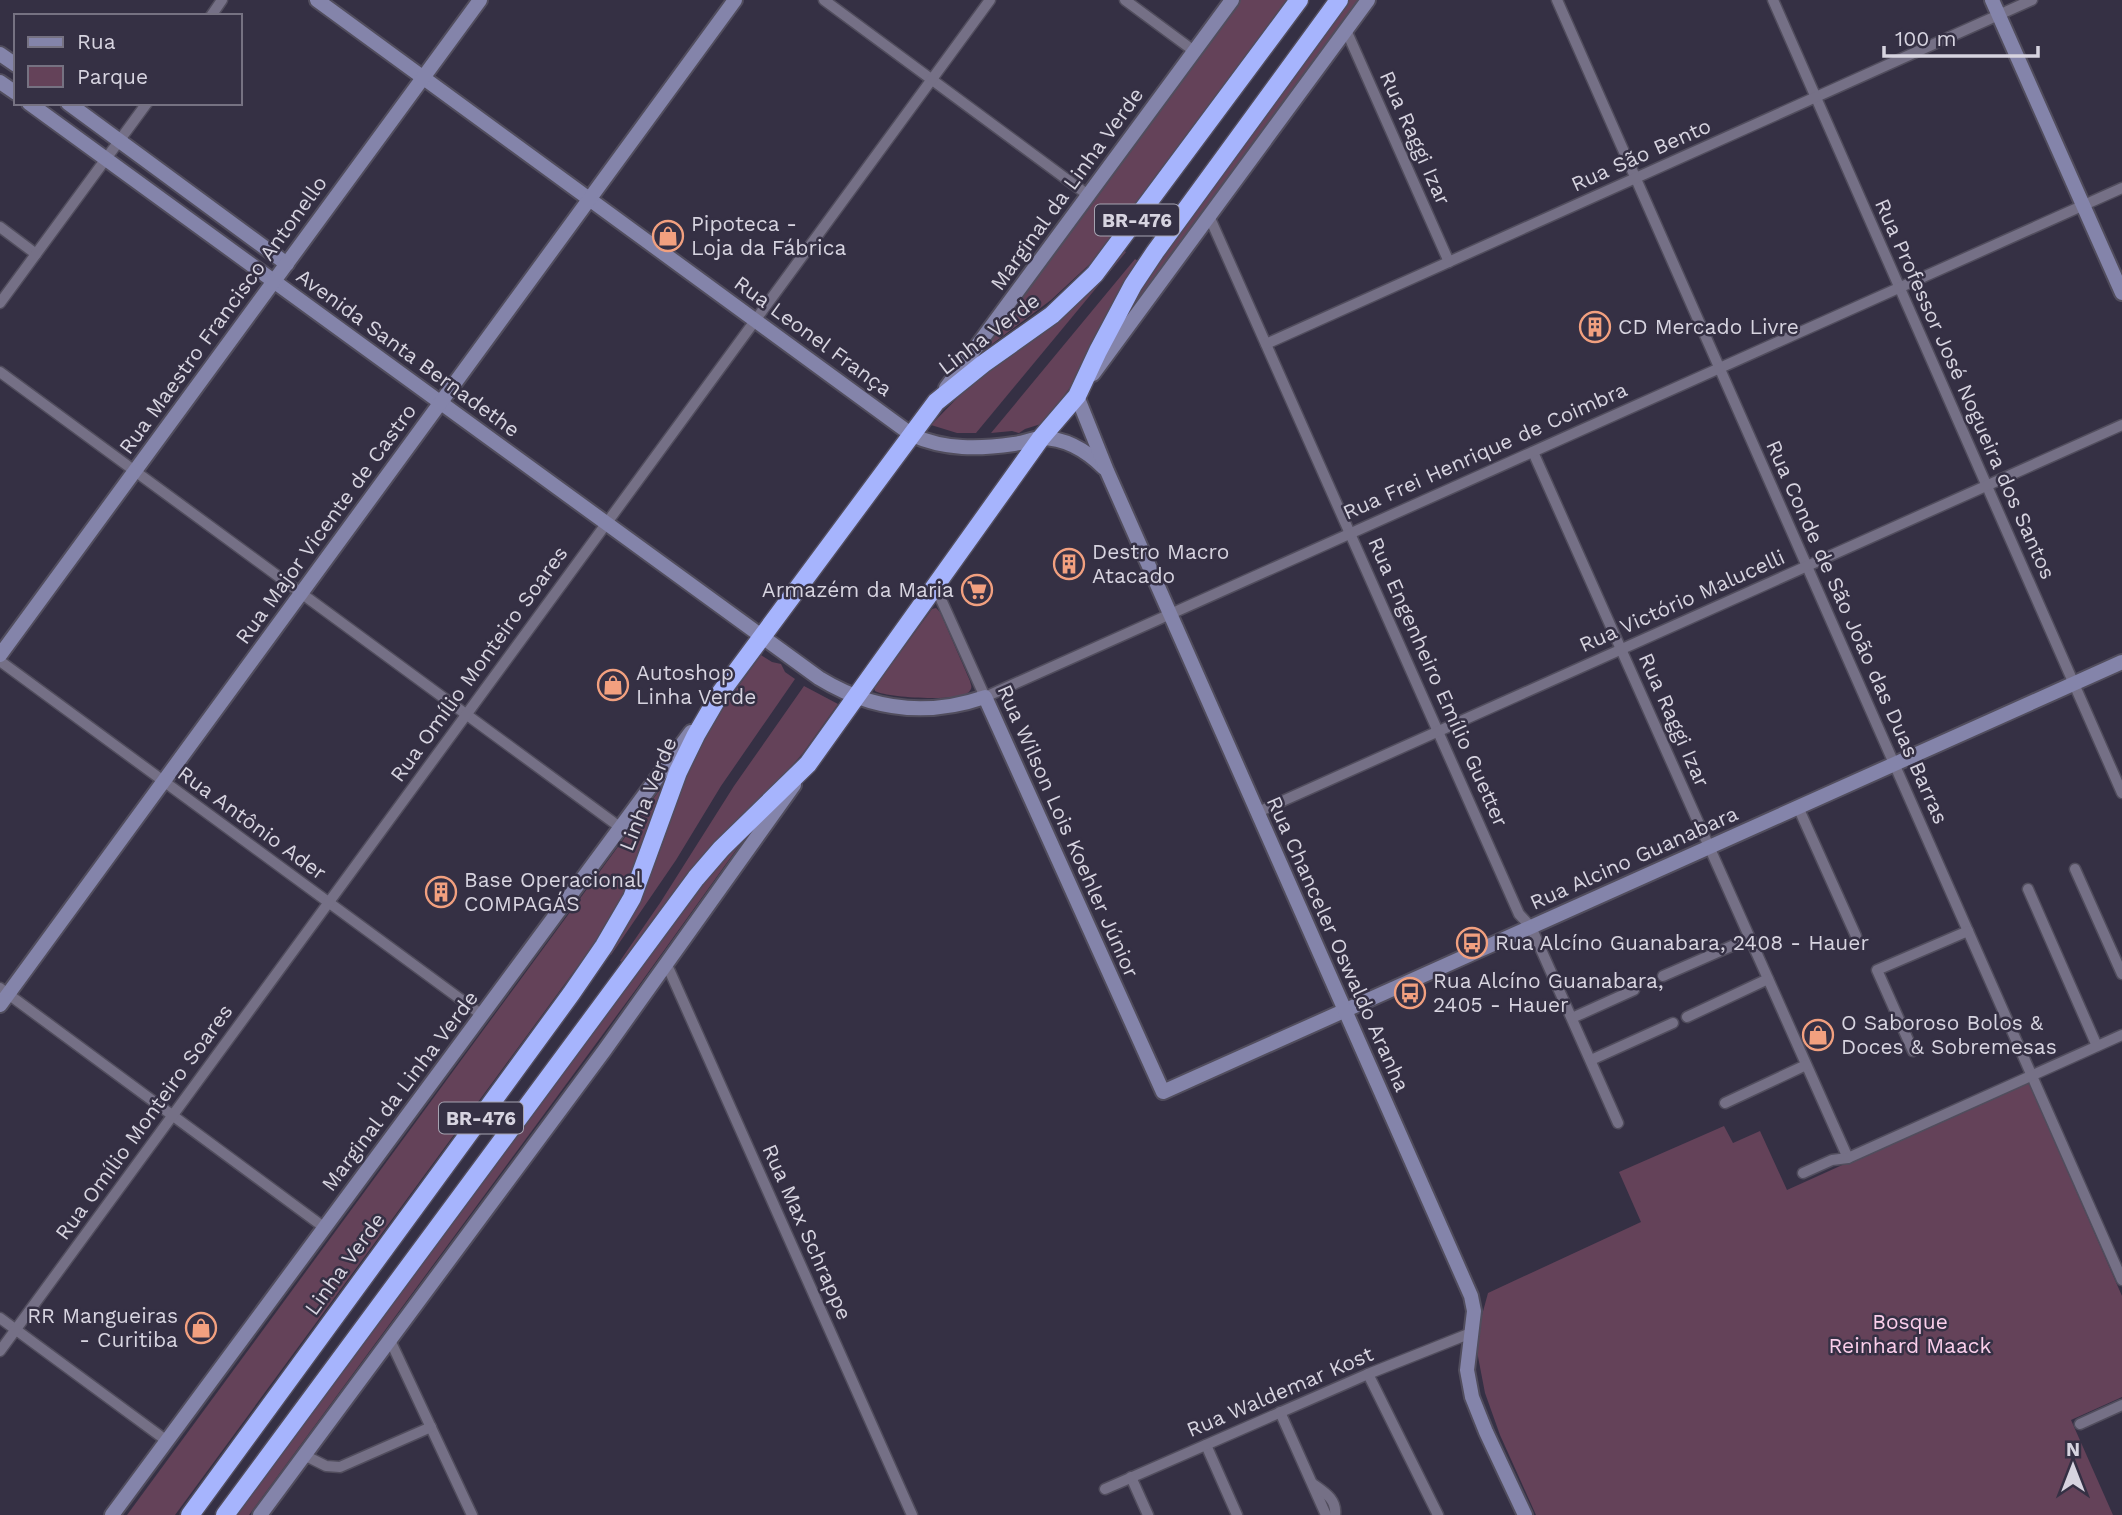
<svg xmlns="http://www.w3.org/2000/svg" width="2122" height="1515" font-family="'Work Sans',sans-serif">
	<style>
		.green { fill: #644259 }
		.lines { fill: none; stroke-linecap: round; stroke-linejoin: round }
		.street-casing { stroke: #514d5d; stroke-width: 13 }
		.secondary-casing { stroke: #514d5d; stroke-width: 18 }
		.highway-casing { stroke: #514d5d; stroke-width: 21 }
		.street { stroke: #757086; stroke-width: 10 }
		.secondary { stroke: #8484aa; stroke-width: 14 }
		.highway { stroke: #a6b4fd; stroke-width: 18 }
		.labels { text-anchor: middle; stroke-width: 5; stroke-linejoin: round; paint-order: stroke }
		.shield { fill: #353044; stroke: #a6a3b1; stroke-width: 2 }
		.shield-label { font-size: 19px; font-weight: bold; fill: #d7d4e0 }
		.street-label { font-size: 21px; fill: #d7d4e0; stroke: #353044 }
		.poi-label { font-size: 21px; fill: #d7d4e0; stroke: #353044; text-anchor: start }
		.park-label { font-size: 21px; fill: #fbcfeb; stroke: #353044 }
	</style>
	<rect width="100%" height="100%" fill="#353044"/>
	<g class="green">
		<polygon points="1239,0 1288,0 1114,236 1093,261 1051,300 980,353 1096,199"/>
		<polygon points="1349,0 1362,0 1118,332 1140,288 1158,260"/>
		<polygon points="1123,250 1126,252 976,433 957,433 931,425 965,390"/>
		<polygon points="1135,259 1138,261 1111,307 1074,382 1044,423 1025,429 1019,433 1012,431 991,433"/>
		<path d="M936,608l4,4 30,69c1,5 3,6 -1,11 -10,10 -81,6 -94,-1l-1,-3 58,-79z"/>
		<path d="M761,655l11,7 9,2 4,8 10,7 -74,107 -45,74 -65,95 -3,-2c16,-26 31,-52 43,-80 18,-41 28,-85 49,-125 17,-33 39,-63 61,-93z"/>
		<polygon points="804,686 838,704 803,753 775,785 713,844 692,869 622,962 620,961 660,903 734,786"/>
		<polygon points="667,780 640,859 620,902 600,936 175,1515 127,1515"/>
		<polygon points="743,837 744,839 637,988 249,1515 236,1515 700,885"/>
		<polygon points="2028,1081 2122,1296 2122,1397 2071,1420 2113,1515 1536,1515 1500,1435 1485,1393 1475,1341 1488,1293 1641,1222 1619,1172 1724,1126 1733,1143 1760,1131 1787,1190"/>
	</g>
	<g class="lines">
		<g class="street-casing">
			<g id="street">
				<polyline points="824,0 1088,195"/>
				<polyline points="1125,0 1194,51"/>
				<polyline points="1557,0 2122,1280"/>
				<polyline points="1773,0 2122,793"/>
				<polyline points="211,16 222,0"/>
				<polyline points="1346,30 1449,262"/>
				<polyline points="1209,216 1519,914 1531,927 1618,1123"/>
				<polyline points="0,227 36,254"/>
				<polyline points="0,303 147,103"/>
				<polyline points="1266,344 2032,0"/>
				<polyline points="0,372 621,828"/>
				<polyline points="1533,452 1848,1158"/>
				<polyline points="935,586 985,697 2122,188"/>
				<polyline points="0,661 482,1015"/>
				<polyline points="1798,807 1856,936"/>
				<polyline points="1258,812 2122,425"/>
				<polyline points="2075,869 2122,974"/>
				<polyline points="2028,889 2097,1046"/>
				<polyline points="667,965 912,1515"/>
				<polyline points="1663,976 1750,938"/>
				<polyline points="0,988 325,1228"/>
				<polyline points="1687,1017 1768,979"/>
				<polyline points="1572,1018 1634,990"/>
				<polyline points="1913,1051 1877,970 1968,931"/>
				<polyline points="1591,1060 1673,1023"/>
				<polyline points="1725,1103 1806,1065"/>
				<polyline points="1803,1173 1832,1160 1848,1158 2122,1035"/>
				<polyline points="0,1318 167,1441"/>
				<polyline points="390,1340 472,1515"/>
				<polyline points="0,1351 990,0"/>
				<polyline points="1368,1374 1438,1515"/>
				<polyline points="1280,1412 1326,1515"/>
				<polyline points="2080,1424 2122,1405"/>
				<polyline points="1206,1445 1237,1515"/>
				<polyline points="304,1455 326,1466 340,1467 431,1427"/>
				<polyline points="1131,1477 1148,1515"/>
				<path d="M1313,1484c11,8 24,15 22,31"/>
				<polyline points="1105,1489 1368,1374 1471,1333"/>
			</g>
		</g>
		<g class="secondary-casing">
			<g id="secondary">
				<path d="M317,0l595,435c33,15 67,14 102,9 9,-1 18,-5 27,-6 25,0 46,13 63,30"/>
				<polyline points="1992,0 2122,293"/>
				<polyline points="0,54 16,65"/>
				<polyline points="0,82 16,93"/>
				<path d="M29,103l790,575c52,32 108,39 166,19l178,395 959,-430"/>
				<polyline points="68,103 287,264"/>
				<polyline points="1093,374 1368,0"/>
				<polyline points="946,388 1232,0"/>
				<polyline points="1081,391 1077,396 1107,471 1471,1296 1474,1311 1467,1370 1472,1397 1486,1432 1525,1515"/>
				<polyline points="0,655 480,0"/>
				<polyline points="0,1005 735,0"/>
				<polyline points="112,1515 691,732"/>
				<polyline points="260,1515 604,1051 794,785"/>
			</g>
		</g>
		<g class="highway-casing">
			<g id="highway">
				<polyline points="190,1515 571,994 604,946 632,898 678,772 696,735 721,692 936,402 983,364 1052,315 1095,274 1299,0"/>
				<polyline points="225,1515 696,878 721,849 808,764 1041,438 1077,396 1098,351 1133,285 1155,252 1339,0"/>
			</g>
		</g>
		<use href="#street" class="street"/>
		<use href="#secondary" class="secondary"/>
		<use href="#highway" class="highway"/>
	</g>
	<defs>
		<g id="shop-ring" transform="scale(1.575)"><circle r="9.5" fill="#353044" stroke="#f2a07f" stroke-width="1.5"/><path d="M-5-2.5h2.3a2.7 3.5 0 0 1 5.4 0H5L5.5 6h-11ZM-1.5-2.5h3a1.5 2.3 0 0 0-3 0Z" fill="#f2a07f"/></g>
		<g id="building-ring" transform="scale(1.575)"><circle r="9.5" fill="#353044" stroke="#f2a07f" stroke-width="1.5"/><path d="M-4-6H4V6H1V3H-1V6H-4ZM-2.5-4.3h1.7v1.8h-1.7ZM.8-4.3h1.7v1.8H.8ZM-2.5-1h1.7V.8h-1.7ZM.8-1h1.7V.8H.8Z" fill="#f2a07f"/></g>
		<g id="supermarket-ring" transform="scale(1.575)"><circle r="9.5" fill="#353044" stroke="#f2a07f" stroke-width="1.5"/><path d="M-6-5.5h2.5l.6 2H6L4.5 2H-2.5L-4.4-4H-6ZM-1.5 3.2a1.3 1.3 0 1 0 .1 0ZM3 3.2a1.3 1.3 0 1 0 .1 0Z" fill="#f2a07f"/></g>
		<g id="bus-ring" transform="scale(1.575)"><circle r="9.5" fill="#353044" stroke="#f2a07f" stroke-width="1.5"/><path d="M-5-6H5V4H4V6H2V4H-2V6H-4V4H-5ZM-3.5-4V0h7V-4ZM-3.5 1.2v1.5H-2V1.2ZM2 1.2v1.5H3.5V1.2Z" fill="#f2a07f"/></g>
	</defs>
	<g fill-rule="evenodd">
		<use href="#shop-ring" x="668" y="236"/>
		<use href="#building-ring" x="1595" y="327"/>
		<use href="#building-ring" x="1069" y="564"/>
		<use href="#supermarket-ring" x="977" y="590"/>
		<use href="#shop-ring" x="613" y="685"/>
		<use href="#building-ring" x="441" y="892"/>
		<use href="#bus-ring" x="1472" y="943"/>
		<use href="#bus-ring" x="1410" y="993"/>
		<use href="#shop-ring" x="1818" y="1035"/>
		<use href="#shop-ring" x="201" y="1328"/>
	</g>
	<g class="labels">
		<g class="shield">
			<rect x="1095" y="204.5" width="84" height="31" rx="5"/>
			<rect x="439" y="1102.5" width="84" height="31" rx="5"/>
		</g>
		<g class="shield-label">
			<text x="1137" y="227">BR-476</text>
			<text x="481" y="1125">BR-476</text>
		</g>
		<g class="street-label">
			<text transform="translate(1415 138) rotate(66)" y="7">Rua Raggi Izar</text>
			<text transform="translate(1641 155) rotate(-24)" y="7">Rua São Bento</text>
			<text transform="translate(1067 189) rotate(-54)" y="7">Marginal da Linha Verde</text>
			<text transform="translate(223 315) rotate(-54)" y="7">Rua Maestro Francisco Antonello</text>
			<text transform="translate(989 334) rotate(-37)" y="7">Linha Verde</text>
			<text transform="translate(813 336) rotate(36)" y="7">Rua Leonel França</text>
			<text transform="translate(408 353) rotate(36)" y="7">Avenida Santa Bernadethe</text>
			<text transform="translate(1965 389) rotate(66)" y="7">Rua Professor José Nogueira dos Santos</text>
			<text transform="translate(1485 451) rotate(-24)" y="7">Rua Frei Henrique de Coimbra</text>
			<text transform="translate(326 524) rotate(-54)" y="7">Rua Major Vicente de Castro</text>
			<text transform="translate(1682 601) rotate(-24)" y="7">Rua Victório Malucelli</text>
			<text transform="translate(1857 632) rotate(66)" y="7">Rua Conde de São João das Duas Barras</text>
			<text transform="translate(479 664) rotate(-54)" y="7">Rua Omílio Monteiro Soares</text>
			<text transform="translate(1438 682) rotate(66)" y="7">Rua Engenheiro Emílio Guetter</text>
			<text transform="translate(1674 720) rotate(66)" y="7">Rua Raggi Izar</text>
			<text transform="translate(648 794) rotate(-68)" y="7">Linha Verde</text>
			<text transform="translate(252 823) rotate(36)" y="7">Rua Antônio Ader</text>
			<text transform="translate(1068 831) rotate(66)" y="7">Rua Wilson Lois Koehler Júnior</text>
			<text transform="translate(1634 858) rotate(-24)" y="7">Rua Alcino Guanabara</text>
			<text transform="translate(1338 944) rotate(66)" y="7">Rua Chanceler Oswaldo Aranha</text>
			<text transform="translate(400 1091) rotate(-53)" y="7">Marginal da Linha Verde</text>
			<text transform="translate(144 1122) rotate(-54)" y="7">Rua Omílio Monteiro Soares</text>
			<text transform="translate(807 1232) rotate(66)" y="7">Rua Max Schrappe</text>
			<text transform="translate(345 1264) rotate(-54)" y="7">Linha Verde</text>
			<text transform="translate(1280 1392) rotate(-23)" y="7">Rua Waldemar Kost</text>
		</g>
		<g class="poi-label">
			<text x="691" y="231">Pipoteca -<tspan x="691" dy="24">Loja da Fábrica</tspan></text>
			<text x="1618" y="334">CD Mercado Livre</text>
			<text x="1092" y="559">Destro Macro<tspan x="1092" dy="24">Atacado</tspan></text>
			<text x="954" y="597" text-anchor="end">Armazém da Maria</text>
			<text x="636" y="680">Autoshop<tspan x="636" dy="24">Linha Verde</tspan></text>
			<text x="464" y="887">Base Operacional<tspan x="464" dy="24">COMPAGÁS</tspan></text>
			<text x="1495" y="950">Rua Alcíno Guanabara, 2408 - Hauer</text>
			<text x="1433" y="988">Rua Alcíno Guanabara,<tspan x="1433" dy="24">2405 - Hauer</tspan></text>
			<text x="1841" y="1030">O Saboroso Bolos &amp;<tspan x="1841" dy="24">Doces &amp; Sobremesas</tspan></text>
			<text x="178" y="1323" text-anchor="end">RR Mangueiras<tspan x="178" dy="24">- Curitiba</tspan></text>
		</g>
		<g class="park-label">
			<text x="1910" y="1329">Bosque<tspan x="1910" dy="24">Reinhard Maack</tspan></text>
		</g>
	</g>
	<rect x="14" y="14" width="228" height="91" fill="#353044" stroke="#767282" stroke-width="2"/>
	<rect x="28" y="37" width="35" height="10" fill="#8484aa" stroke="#767282" stroke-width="2"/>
	<text x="77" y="49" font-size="21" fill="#d7d4e0">Rua</text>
	<rect x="28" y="66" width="35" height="21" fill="#644259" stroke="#767282" stroke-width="2"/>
	<text x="77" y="84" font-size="21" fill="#d7d4e0">Parque</text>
	<g transform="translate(2073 1466)" stroke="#353044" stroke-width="5" paint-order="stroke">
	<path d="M0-5L12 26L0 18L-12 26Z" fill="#d7d4e0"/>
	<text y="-10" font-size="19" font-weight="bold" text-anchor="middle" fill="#d7d4e0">N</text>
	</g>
	<path d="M1884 46v10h154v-10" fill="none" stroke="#d7d4e0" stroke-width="3.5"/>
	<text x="1895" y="46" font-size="21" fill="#d7d4e0" stroke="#353044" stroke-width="5" paint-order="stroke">100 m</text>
</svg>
